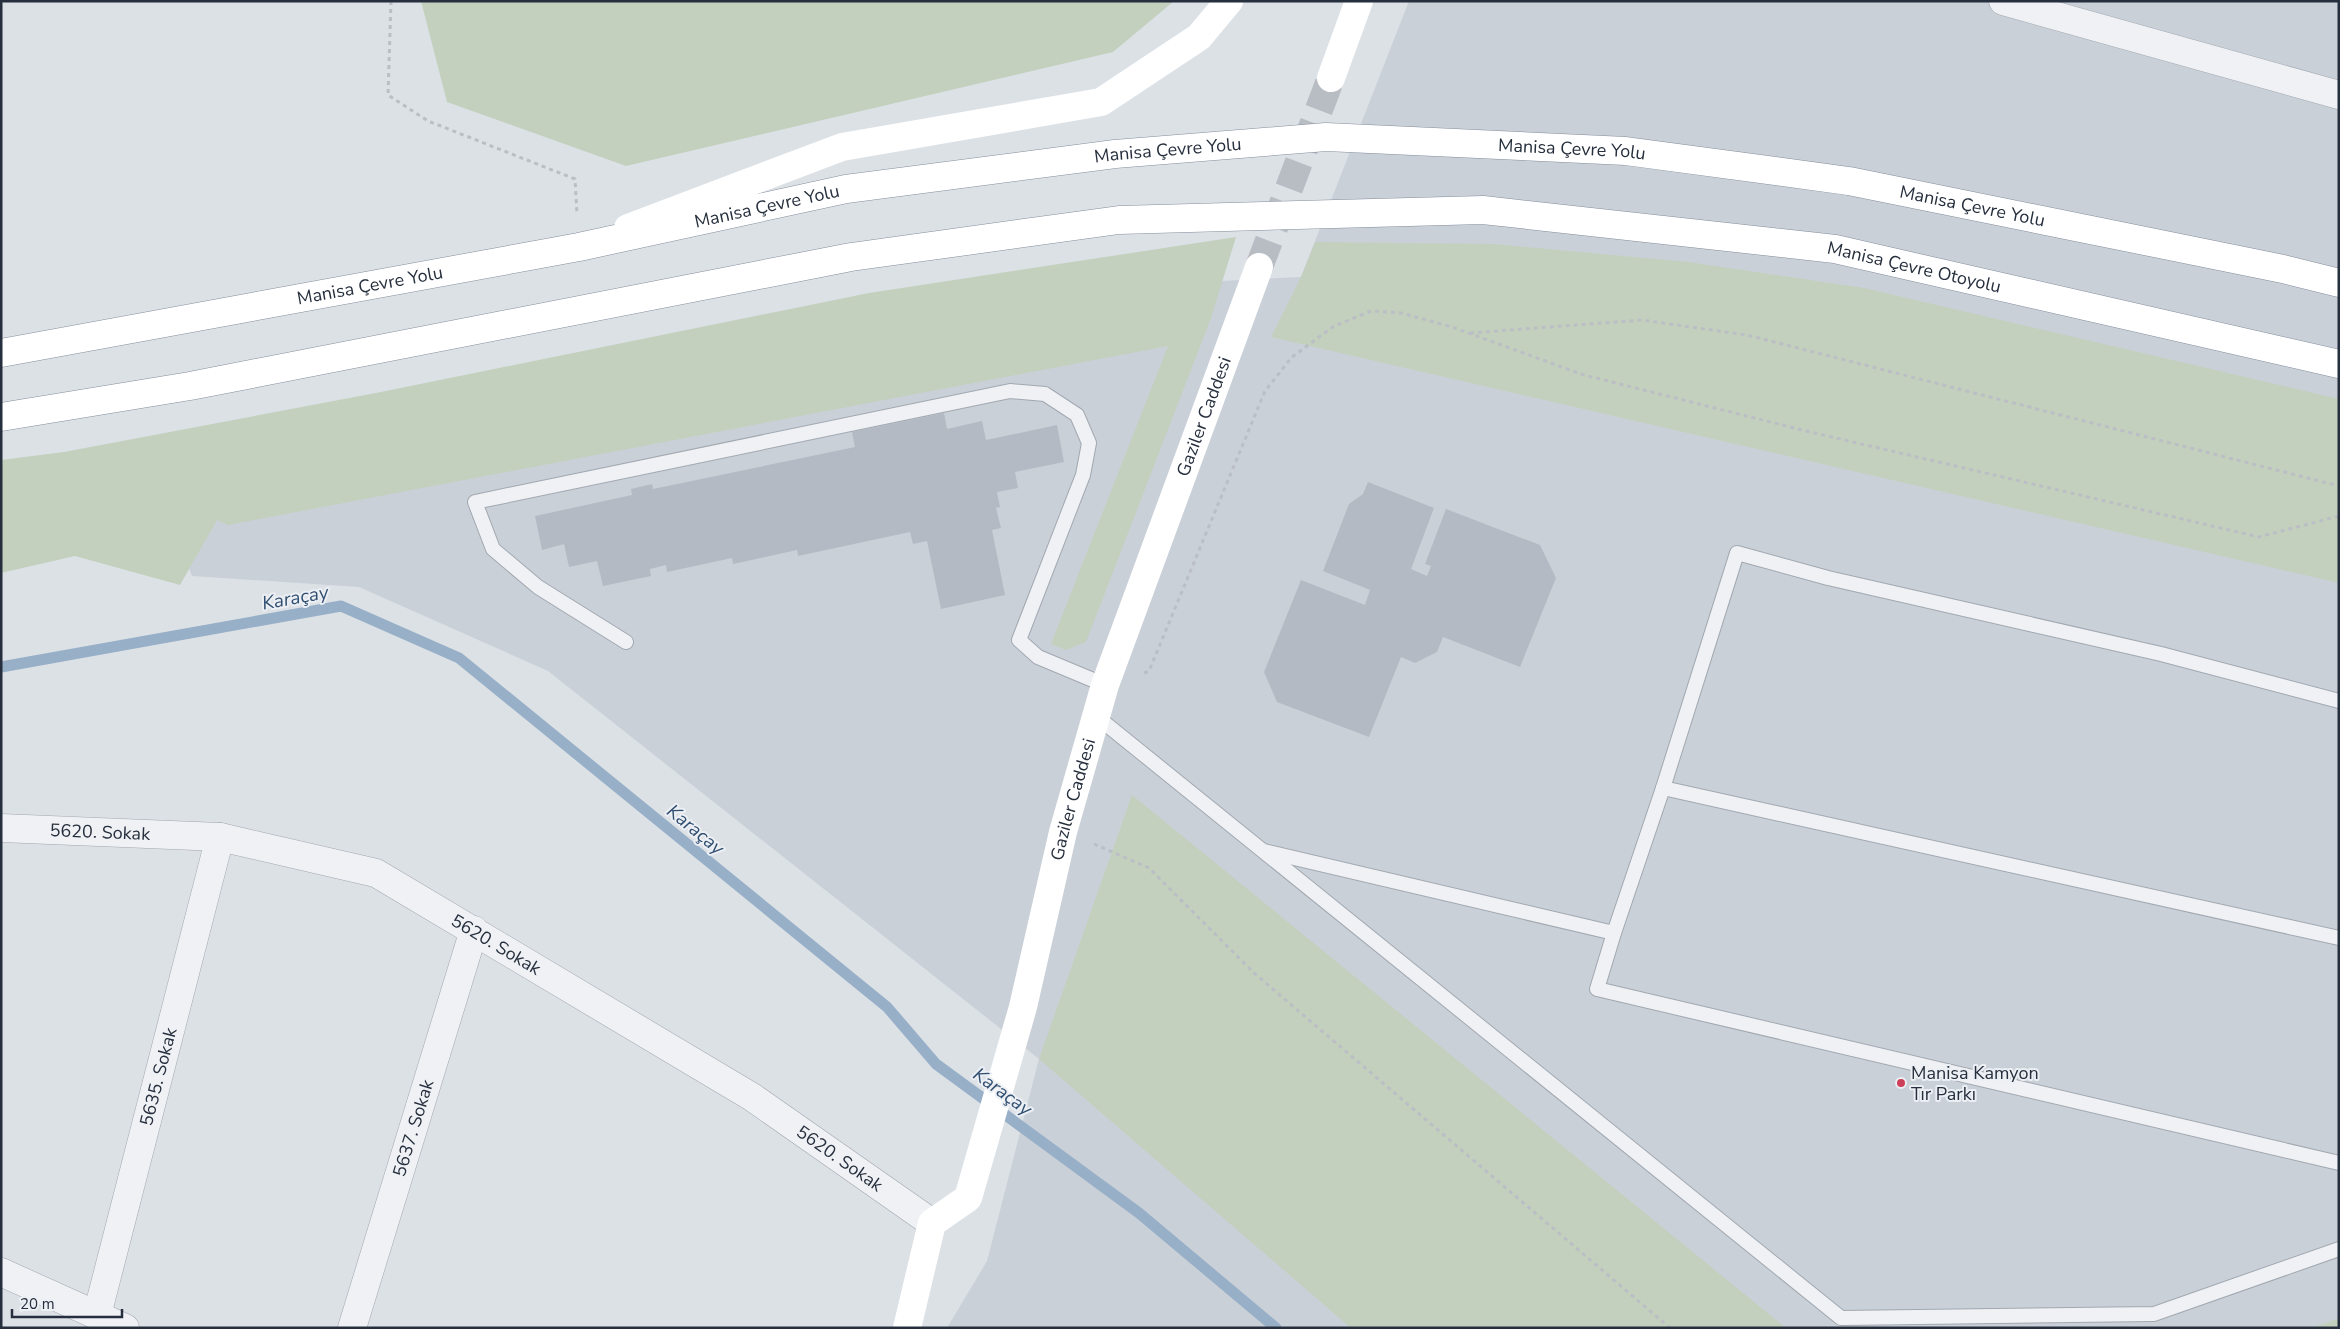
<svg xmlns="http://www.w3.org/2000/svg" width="2340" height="1329" font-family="'Nunito Sans',sans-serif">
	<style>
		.built { fill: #cad0d8 }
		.green { fill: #c3d0bd }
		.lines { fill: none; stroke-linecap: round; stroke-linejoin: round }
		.stream { stroke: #97afc7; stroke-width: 11 }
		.building { fill: #b4bac3 }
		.secondary-tunnel { stroke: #b8bdc4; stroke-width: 28; stroke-dasharray: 28 14; stroke-linecap: butt }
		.lane-casing { stroke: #a2a8b0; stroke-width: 16 }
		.street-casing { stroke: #a2a8b0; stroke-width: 29 }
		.highway-casing { stroke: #848e9d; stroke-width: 29 }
		.path { stroke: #bbbfc5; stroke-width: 3; stroke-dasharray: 4 4; stroke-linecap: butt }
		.lane { stroke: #eff1f5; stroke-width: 14 }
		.street { stroke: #eff1f5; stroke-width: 28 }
		.secondary { stroke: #fff; stroke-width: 28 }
		.highway { stroke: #fff; stroke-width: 28 }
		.poi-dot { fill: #cd4059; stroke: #eceff4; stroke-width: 2 }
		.labels { text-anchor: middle; stroke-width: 4; stroke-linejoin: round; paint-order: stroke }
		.street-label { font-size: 18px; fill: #262f3d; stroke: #eceff4 }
		.poi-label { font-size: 18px; fill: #262f3d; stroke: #eceff4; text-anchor: start }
		.water-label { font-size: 19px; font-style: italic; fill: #314f70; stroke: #eceff4 }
	</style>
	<rect width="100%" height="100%" fill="#dce1e6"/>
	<polygon class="built" points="1409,1 2339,1 2339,1328 947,1328 987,1261 1039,1059 548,671 359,587 192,576 165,504 1097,287 1301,277"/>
	<g class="green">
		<polygon points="421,1 1174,1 1113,52 626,166 447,102"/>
		<polygon points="1236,237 1211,318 1086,642 1066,650 1051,644 1168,346 228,525 217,520 180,585 75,556 1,573 1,460 64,452 381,392 869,293"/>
		<polygon points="1315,242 1493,244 1688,262 1864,288 2339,399 2339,583 1271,337 1301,277"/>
		<polygon points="1132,795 1786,1328 1351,1328 1039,1059"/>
		<polygon points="2339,1318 2339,1328 2312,1328"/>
	</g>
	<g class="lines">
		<polyline class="stream" points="1,667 341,606 459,658 887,1007 936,1064 1139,1213 1276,1328"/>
	</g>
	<g class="building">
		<polygon points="944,413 947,429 982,421 986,440 1057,425 1064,462 1015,472 1018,488 997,492 1000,507 996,508 1001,528 992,530 1005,595 941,609 927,541 913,544 910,532 798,556 797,550 733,564 732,558 667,572 666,565 650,569 651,576 603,586 597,561 569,567 564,544 542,550 535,516 632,495 631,489 652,484 653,489 855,447 852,432"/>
		<polygon points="1368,482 1434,508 1411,569 1427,576 1431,566 1425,564 1446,509 1540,545 1556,578 1520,667 1443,637 1437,652 1415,663 1401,657 1369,737 1277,702 1264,672 1301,580 1365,605 1370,590 1323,571 1349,504 1363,494"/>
	</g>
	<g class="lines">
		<polyline class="secondary-tunnel" points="1259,267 1331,78"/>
		<g class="lane-casing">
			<g id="lane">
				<polyline points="626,642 538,587 493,549 475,502 1010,391 1045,394 1077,415 1089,443 1083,475 1019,640 1038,657 1105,685"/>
				<polyline points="1096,716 1841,1318 2154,1314 2339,1249"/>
				<polyline points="1663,788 2339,938"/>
				<polyline points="1264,851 1614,933 1663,788 1737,553 1828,578 2161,654 2339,701"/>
				<polyline points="1614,933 1597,989 2339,1163"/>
			</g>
		</g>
		<g class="street-casing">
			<g id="street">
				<polyline points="2003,1 2339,95"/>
				<path id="s1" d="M1,828l219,9 156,36 376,224 180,126"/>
				<polyline points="1,1272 125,1328"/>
				<path id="s2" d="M97,1315l123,-478"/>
				<path id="s3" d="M352,1328l122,-398"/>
			</g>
		</g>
		<g class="highway-casing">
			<g id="highway">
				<path id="s5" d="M1,353l578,-106 267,-58 269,-35 211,-17 300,14 223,30 434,88 56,14"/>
				<path id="s6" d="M1,417l189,-31 661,-129 268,-37 364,-10 352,39 504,115"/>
			</g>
		</g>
		<g class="path">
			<polyline points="391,1 388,95 428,121 575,179 577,214"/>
			<polyline points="1470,333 1642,320 1747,335 2339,486"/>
			<polyline points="1144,673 1149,671 1265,391 1292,357 1334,326 1371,311 1401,313 1452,327 1584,375 1806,431 2259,537 2339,516"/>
			<polyline points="1094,844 1149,868 1254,973 1670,1328"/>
		</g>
		<use href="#lane" class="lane"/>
		<use href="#street" class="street"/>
		<g class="secondary">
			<polyline points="1331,78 1359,1"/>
			<polyline points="628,228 842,147 1101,102 1199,37 1229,1"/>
			<path id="s4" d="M907,1328l25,-105 36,-25 55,-191 40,-175 42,-147 154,-418"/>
		</g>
		<use href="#highway" class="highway"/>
	</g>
	<circle class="poi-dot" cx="1901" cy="1083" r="5"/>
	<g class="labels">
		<g class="street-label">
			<text dy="6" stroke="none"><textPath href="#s5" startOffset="1590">Manisa Çevre Yolu</textPath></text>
			<text dy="6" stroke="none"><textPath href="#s5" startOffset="1185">Manisa Çevre Yolu</textPath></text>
			<text dy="6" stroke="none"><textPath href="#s5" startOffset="780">Manisa Çevre Yolu</textPath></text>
			<text dy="6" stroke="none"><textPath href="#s5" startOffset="1995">Manisa Çevre Yolu</textPath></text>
			<text dy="6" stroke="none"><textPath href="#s6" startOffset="1935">Manisa Çevre Otoyolu</textPath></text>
			<text dy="6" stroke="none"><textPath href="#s5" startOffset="375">Manisa Çevre Yolu</textPath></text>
			<text dy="6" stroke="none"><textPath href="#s4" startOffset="969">Gaziler Caddesi</textPath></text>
			<text dy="6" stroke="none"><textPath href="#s4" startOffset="564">Gaziler Caddesi</textPath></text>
			<text dy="6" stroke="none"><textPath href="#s1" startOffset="99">5620. Sokak</textPath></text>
			<text dy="6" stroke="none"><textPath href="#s1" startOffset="519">5620. Sokak</textPath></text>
			<text dy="6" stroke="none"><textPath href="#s2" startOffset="246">5635. Sokak</textPath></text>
			<text dy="6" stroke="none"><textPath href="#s3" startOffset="209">5637. Sokak</textPath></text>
			<text dy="6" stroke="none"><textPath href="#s1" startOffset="924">5620. Sokak</textPath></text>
		</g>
		<g class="poi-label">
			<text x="1911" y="1079">Manisa Kamyon<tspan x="1911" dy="21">Tır Parkı</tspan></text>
		</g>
		<g class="water-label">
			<text transform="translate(295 597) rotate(-10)" y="7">Karaçay</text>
			<text transform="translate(696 829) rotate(39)" y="7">Karaçay</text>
			<text transform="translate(1003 1091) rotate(36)" y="7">Karaçay</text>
		</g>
	</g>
	<rect width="2340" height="1329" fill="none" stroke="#262f3d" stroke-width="5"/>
	<path d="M12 1309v8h110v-8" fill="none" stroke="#262f3d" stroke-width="2.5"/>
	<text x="20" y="1309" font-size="15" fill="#262f3d" stroke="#eceff4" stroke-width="4" paint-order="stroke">20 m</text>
</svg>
